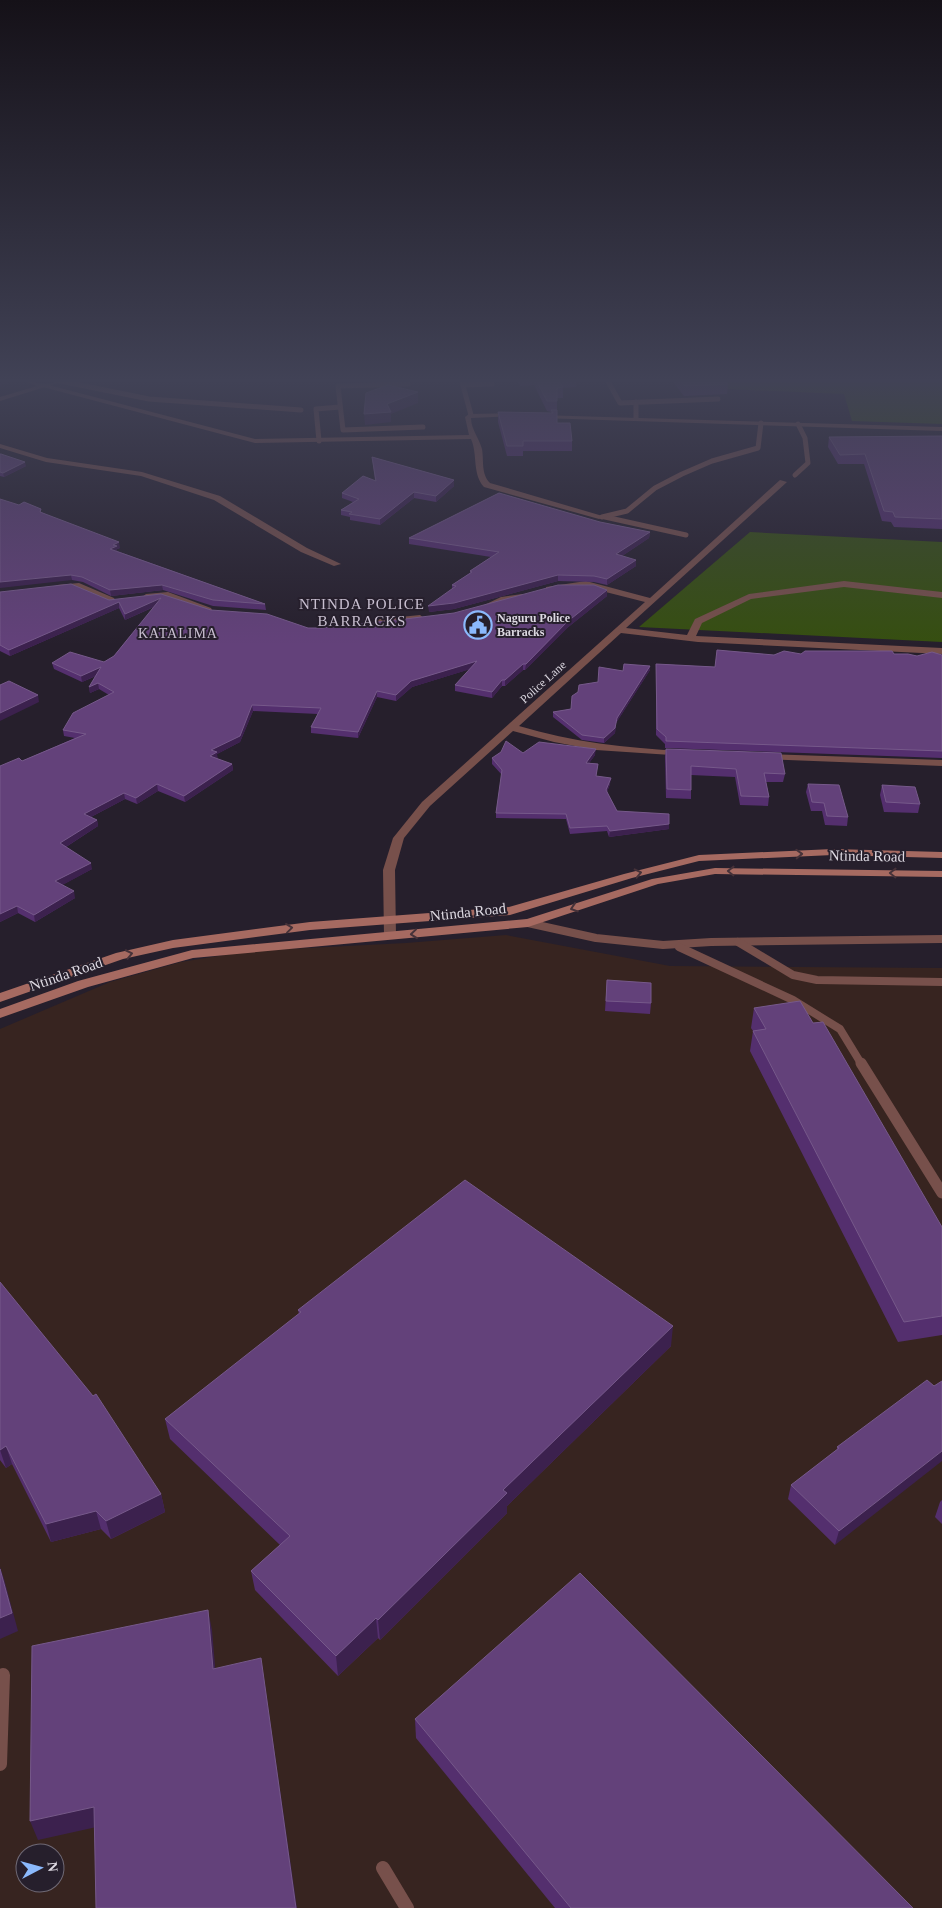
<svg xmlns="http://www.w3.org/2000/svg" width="942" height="1908" font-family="Georgia,serif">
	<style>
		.industrial { fill: #372420; fill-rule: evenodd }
		.green { fill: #364f10 }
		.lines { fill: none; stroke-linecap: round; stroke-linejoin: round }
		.service-far3 { stroke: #77504b; stroke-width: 5 }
		.service-far2 { stroke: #77504b; stroke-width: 8 }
		.service-far1 { stroke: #77504b; stroke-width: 11 }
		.service { stroke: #77504b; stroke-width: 14 }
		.minor { fill: #77504b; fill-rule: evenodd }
		.tertiary { fill: #77504b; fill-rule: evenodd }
		.secondary { fill: #a66a61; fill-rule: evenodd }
		.wall { fill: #542f6e }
		.shaded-wall { fill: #3c214e }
		.building { fill: #63417a; stroke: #76598a }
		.oneway { stroke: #463239 }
		.labels { text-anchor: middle; stroke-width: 4; stroke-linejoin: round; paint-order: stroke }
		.far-poi-label { font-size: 12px; font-weight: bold; fill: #ddd9e2; stroke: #261f2c; text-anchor: start }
		.far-street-label { font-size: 12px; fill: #ddd9e2; stroke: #261f2c }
		.far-neighbourhood-label { font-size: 14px; letter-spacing: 1px; fill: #c8bfd0; stroke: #261f2c }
		.far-quarter-label { font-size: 15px; letter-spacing: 1px; fill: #c8bfd0; stroke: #261f2c }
		.street-label { font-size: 15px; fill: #ddd9e2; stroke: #261f2c }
	</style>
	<rect width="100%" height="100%" fill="#261f2c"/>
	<path class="industrial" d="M506,935l164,31 272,2v940h-942v-879l110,-47 71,-20 68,-11 157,-8zM25,1853h30v30h-30z"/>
	<g class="green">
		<polygon points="721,378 942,378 942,424 852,421 844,394 725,389"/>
		<polygon points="750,532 942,542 942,642 639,627"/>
	</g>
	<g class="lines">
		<g class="service-far3">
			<polyline points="461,378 471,415"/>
			<polyline points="606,378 620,403 718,399"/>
			<polyline points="60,381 149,399 301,410"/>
			<polyline points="408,384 338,386 343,430 423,427"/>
			<polyline points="463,385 492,384"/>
			<polyline points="636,402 636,418"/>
			<polyline points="319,441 316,409 340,407"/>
			<polyline points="795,475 808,463 805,438 798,424"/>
			<polyline points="602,517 627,511 655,488 682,474 712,461 758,448 761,423"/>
			<polyline points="605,517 686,535"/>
		</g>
		<g class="service-far2">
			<polyline points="528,923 596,938 663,945 711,942 942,939"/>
			<polyline points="738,942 793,975 817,980 942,982"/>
			<polyline points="679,947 793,1000 840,1029 862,1065"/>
		</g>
		<polyline class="service-far1" points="861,1063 942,1193"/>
		<g class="service">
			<polyline points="0,1764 3,1675"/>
			<polyline points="383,1868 407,1908"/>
		</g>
		<g class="minor">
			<path d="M41,383l214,56 214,-4 -4,-18 4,-3 47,-1 2,1v2l-47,2c0,11 8,20 11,31 2,12 -1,25 8,34l116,34 -7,2 -115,-32c-12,-13 -6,-32 -13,-48l-216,4 -216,-57 -1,-1z"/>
			<polygon points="539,415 942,427 942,431 541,418 538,416"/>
			<polygon points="0,444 47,458 142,472 220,496 307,548 341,564 334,566 301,552 214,500 141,476 46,462 0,448"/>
			<path d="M780,480l7,2 -161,146 61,7 8,-16 54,-25 95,-13 98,11v6l-98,-11 -93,12 -49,24 -6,13 246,12v6l-244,-12 -77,-9 -102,93c53,16 107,22 163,25l4,1v4l-90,-6 -42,-8 -41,-11 -83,75 -26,32 -9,32 1,66 -2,3h-8l-2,-3 -1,-66 10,-32 29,-36 223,-200 -59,-15 -37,5 -3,-1v-4l40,-6 64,17z"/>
			<path d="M79,583l35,15 1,2c-9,7 -26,-8 -36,-11 -8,-2 -19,5 -26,-1l4,-3z"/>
			<path d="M168,592l43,16 1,2c-8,6 -30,-7 -40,-10 -10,-4 -23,3 -30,-3l4,-3z"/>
			<polygon points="522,594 526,597 525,599 506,601 482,611 478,608 501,597"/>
			<polygon points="420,615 424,618 423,620 380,625 375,622 380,619"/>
			<polygon points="766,754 942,760 942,766 762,759 761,757"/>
		</g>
		<path class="tertiary" d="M16,378c10,-1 17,5 27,6 10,1 21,-7 31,-6l-74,23v-4l37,-11z"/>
		<g class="secondary">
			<polygon points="833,849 942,852 942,858 833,855 699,861 632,878 510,915 310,930 173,948 123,959 0,1002 0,993 116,953 173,940 310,922 509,907 624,874 699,855"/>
			<polygon points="715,868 942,871 942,877 715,874 658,884 528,927 193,958 88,987 0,1018 0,1009 78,981 192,950 527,919 652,879"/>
		</g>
	</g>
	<g class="wall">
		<polygon points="266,378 357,378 357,379 267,382"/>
		<polygon points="516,378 577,378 576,387 563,388 563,398 557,398 557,423 572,441 572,451 523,451 523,456 507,456 498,422 498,412 551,413 551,412 547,411 534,385 520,386"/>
		<polygon points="670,378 723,378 728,384 727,394 684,396"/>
		<polygon points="942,436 942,529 894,527 891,522 882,521 864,464 838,464 828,447 829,437"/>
		<polygon points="0,454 26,466 4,477 0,476"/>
		<polygon points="372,457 454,480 454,486 436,502 414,498 380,525 350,520 350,517 341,515 341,510 353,502 342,498 342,493 375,481"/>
		<polygon points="19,505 41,509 41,512 120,548 117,549 117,551 265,604 266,610 213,606 163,590 111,596 83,582 72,580"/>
		<polygon points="600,522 650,532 649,538 622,556 636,566 607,585 594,582 558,581 454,609 429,612 452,589 452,585 470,573 470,571 491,557 409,544 409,538"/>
		<polygon points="607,590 607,596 567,628 525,670 523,670 505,686 502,686 492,698 455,691 455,685 470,669 412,687 396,701 377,697 358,738 311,733 311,727 318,714 253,711 240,742 217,754 217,759 232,764 233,770 185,802 158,791 137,804 125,799 91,817 97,820 98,826 66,847 92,869 62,885 75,898 35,922 18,913 0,922 0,766 22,761 75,738 64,736 63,730 109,695 99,689 90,693 89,687 96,676 82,682 54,669 52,663 104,662 114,656 154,607 125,620 119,608 10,656 0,651 0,592 109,600 211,610 308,628 322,628 402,621"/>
		<polygon points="894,654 917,656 942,655 942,758 665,748 665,744 656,735 656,664 715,667 774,655"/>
		<polygon points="650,666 650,670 616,723 615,733 604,743 582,740 553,717 553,712 571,709 598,682 623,671"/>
		<polygon points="666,749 785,774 783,782 766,782 769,797 768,806 740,805 735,777 691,775 691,799 666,798 665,757"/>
		<polygon points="523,753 595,755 589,763 598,764 596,776 610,784 607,792 617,811 669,829 609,837 607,831 570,834 566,819 496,818 496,813 502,775 492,764 492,758"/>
		<polygon points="808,784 848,817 847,826 825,825 822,811 811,811 806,792"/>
		<polygon points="882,785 920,804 918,813 884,812 880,795"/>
		<polygon points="607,980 651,1003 650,1014 605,1011"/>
		<polygon points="754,1008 942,1227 942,1335 898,1342 750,1051 753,1031 751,1028"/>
		<polygon points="0,1282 161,1494 165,1512 111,1539 101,1529 51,1542 12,1464 6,1468 0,1460"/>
		<polygon points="298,1310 671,1346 507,1506 507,1513 380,1640 378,1638 338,1676 255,1590 251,1571 280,1545 170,1439 165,1419 299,1314"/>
		<polygon points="934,1386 835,1545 788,1499 791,1485 837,1450 837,1447"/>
		<polygon points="942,1500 942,1524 935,1517 940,1502"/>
		<polygon points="415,1719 913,1908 555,1908 416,1738"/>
	</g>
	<g class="shaded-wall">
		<polygon points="9,378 16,378 16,380 0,386 0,381"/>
		<polygon points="418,392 418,403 391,414 391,422 365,425 364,414"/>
		<polygon points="25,462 26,466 4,477 3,473"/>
		<polygon points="454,480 454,486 436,502 436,496"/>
		<polygon points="414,492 414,498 380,525 380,519"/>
		<polygon points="650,532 649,538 616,560 616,554"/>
		<polygon points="119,542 120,548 117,549 117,552 110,549 113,545"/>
		<polygon points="636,560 636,566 607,585 607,579"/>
		<polygon points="71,575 72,580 0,588 0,582"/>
		<polygon points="558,575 558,581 454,609 429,612 428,606"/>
		<polygon points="162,585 163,590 111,596 110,590"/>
		<polygon points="607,590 607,596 567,628 525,670 526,664 567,622"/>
		<polygon points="161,598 162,603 125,620 125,614"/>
		<polygon points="119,602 119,608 10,656 9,650"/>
		<polygon points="477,661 477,667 412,687 396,701 396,695 411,681"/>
		<polygon points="523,664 523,670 505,686 505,680"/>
		<polygon points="650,666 650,670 616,723 615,733 604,743 604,738"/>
		<polygon points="101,667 102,673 82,682 81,676"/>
		<polygon points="502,680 502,686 492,698 492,692"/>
		<polygon points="98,683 99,689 90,693 89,687"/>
		<polygon points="377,691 377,697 358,738 358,732"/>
		<polygon points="38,695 39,702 0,721 0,713"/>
		<polygon points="252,705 253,711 240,742 217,754 218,759 211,763 210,756 211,750"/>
		<polygon points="596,749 595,755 585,769 586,763"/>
		<polygon points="232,764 233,770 185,802 184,796"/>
		<polygon points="611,778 610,784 606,795 606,790"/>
		<polygon points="157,784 158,791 137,804 136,798"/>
		<polygon points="124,793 125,799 85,820 84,814"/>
		<polygon points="97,820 98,826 61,850 60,843"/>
		<polygon points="669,824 669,829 609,837 610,831"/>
		<polygon points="91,863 92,869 57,888 55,881"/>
		<polygon points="74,891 75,898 35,922 34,915"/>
		<polygon points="17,906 18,913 0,922 0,914"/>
		<polygon points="673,1326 671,1346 507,1506 507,1513 380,1640 378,1620 503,1490"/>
		<polygon points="6,1446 12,1464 6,1468 0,1450"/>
		<polygon points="942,1451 942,1461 835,1545 839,1531"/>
		<polygon points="161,1494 165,1512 111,1539 106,1521"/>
		<polygon points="96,1511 101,1529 51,1542 46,1524"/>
		<polygon points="0,1567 4,1579 18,1631 0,1639"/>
		<polygon points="208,1610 212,1630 217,1689 213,1669"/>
		<polygon points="376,1618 378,1638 338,1676 336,1656"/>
		<polygon points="261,1658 264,1678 297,1908 296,1908"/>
		<polygon points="94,1807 101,1826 38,1840 30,1821"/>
	</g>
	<g class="building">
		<polygon points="0,378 9,378 0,381"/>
		<polygon points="535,378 565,378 558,378 563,387 557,388 557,401 547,401"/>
		<polygon points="678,378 723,378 728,384 685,386"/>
		<polygon points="388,385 418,392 387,404 391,412 364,414 366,393"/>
		<polygon points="551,410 557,410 557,423 570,423 572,441 523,441 523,446 507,446 498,412 553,413"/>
		<polygon points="942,436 942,519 895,517 893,512 884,511 865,454 840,455 829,437"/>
		<polygon points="0,454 1,454 25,462 3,473 0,472"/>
		<polygon points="372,457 454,480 436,496 414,492 380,519 349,514 352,512 341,510 359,499 342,493 363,476 376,481"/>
		<polygon points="499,493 600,522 650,532 616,554 636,560 607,579 594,576 558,575 454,603 428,606 456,586 452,585 472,572 470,571 499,552 409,538"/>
		<polygon points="0,499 19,505 24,502 41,509 40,512 119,542 113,545 117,546 110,549 265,604 213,600 162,585 110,590 82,577 71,575 0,582"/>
		<polygon points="71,584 109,600 161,594 211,610 267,614 308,628 322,628 395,620 402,621 405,619 454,613 558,585 594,585 607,590 567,622 526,664 523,664 505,680 502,680 492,692 455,685 477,661 411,681 396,695 377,691 358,732 311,727 321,708 252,705 240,736 211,750 217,752 210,756 232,764 184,796 157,784 136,798 124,793 84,814 97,820 60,843 91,863 55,881 74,891 34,915 17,906 0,914 0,766 19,758 22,761 86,734 63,730 73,713 114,692 98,683 89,687 101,667 81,676 52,663 70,652 104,662 114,656 161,598 125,614 119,602 9,650 0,645 0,592"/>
		<polygon points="717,650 774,655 784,651 801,654 805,651 892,651 894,654 908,654 917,656 932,652 942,655 942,751 666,741 666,737 657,729 656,664 715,667"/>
		<polygon points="624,664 650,666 617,718 615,728 604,738 582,735 553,712 571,709 572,696 578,692 579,685 598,682 599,667 623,671"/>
		<polygon points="9,681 38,695 0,713 0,685"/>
		<polygon points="506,741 523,753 539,742 596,749 586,763 598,764 596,776 611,778 606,790 617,811 669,814 669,824 610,831 607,826 570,828 566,814 496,813 502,770 492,758 501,752"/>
		<polygon points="666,749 781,753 785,774 764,773 769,797 741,796 736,769 691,766 691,790 667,789"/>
		<polygon points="808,784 839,785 848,817 827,816 824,803 812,802"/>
		<polygon points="882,785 915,787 920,804 886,802"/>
		<polygon points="607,980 651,983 651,1003 606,1001"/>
		<polygon points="800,1001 813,1023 823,1022 942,1227 942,1316 904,1322 753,1031 766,1029 754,1008"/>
		<polygon points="465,1180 673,1326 503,1490 507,1493 378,1620 376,1618 336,1656 251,1571 290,1536 165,1419 301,1312 298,1310"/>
		<polygon points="0,1282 93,1396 96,1394 161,1494 106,1521 96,1511 46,1524 6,1446 0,1450"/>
		<polygon points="927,1380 934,1386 942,1381 942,1451 839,1531 791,1485 839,1448 837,1447"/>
		<polygon points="0,1569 12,1613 0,1618"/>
		<polygon points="580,1573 913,1908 571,1908 415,1719"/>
		<polygon points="208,1610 213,1669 261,1658 296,1908 96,1908 94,1807 30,1821 32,1646"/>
	</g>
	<defs><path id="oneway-chevron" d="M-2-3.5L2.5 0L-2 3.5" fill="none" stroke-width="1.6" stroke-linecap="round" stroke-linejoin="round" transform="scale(1.25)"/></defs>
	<g class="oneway">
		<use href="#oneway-chevron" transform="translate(799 854) rotate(-2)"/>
		<use href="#oneway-chevron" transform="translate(731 871) rotate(-179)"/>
		<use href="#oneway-chevron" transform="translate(638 873) rotate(-13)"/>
		<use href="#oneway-chevron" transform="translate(893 873) rotate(-179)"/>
		<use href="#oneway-chevron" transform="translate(574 908) rotate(162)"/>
		<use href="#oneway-chevron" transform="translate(289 928) rotate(-7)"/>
		<use href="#oneway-chevron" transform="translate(414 934) rotate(174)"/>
		<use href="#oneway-chevron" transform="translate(129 954) rotate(-12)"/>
	</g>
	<linearGradient id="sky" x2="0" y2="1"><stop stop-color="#151118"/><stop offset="0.59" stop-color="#414256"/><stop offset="1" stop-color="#414256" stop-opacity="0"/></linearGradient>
	<rect width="942" height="645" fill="url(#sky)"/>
	<defs>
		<g id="civic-ring" transform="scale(1.4375)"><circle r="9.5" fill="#261f2c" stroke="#8bb9fc" stroke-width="1.5"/><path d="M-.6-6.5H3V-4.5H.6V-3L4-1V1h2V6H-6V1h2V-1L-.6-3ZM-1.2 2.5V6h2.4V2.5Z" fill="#8bb9fc"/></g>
	</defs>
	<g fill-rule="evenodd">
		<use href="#civic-ring" x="478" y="625"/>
	</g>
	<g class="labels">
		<g class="far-poi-label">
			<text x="497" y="622">Naguru Police<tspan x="497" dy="14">Barracks</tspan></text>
		</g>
		<g class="far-street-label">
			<text transform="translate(543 682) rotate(-42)" y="4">Police Lane</text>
		</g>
		<g class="far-neighbourhood-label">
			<text x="178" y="638">KATALIMA</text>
		</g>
		<g class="far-quarter-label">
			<text x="362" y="609">NTINDA POLICE<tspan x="362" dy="17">BARRACKS</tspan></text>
		</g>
		<g class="street-label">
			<text transform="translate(867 856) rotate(1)" y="5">Ntinda Road</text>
			<text transform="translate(468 912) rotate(-6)" y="5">Ntinda Road</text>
			<text transform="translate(66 974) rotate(-19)" y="5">Ntinda Road</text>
		</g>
	</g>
	<g transform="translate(40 1868) rotate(84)"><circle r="24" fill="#261f2c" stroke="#6f6975"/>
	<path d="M0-4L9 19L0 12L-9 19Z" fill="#8bb9fc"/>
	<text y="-8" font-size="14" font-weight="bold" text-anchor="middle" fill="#ddd9e2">N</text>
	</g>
</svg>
